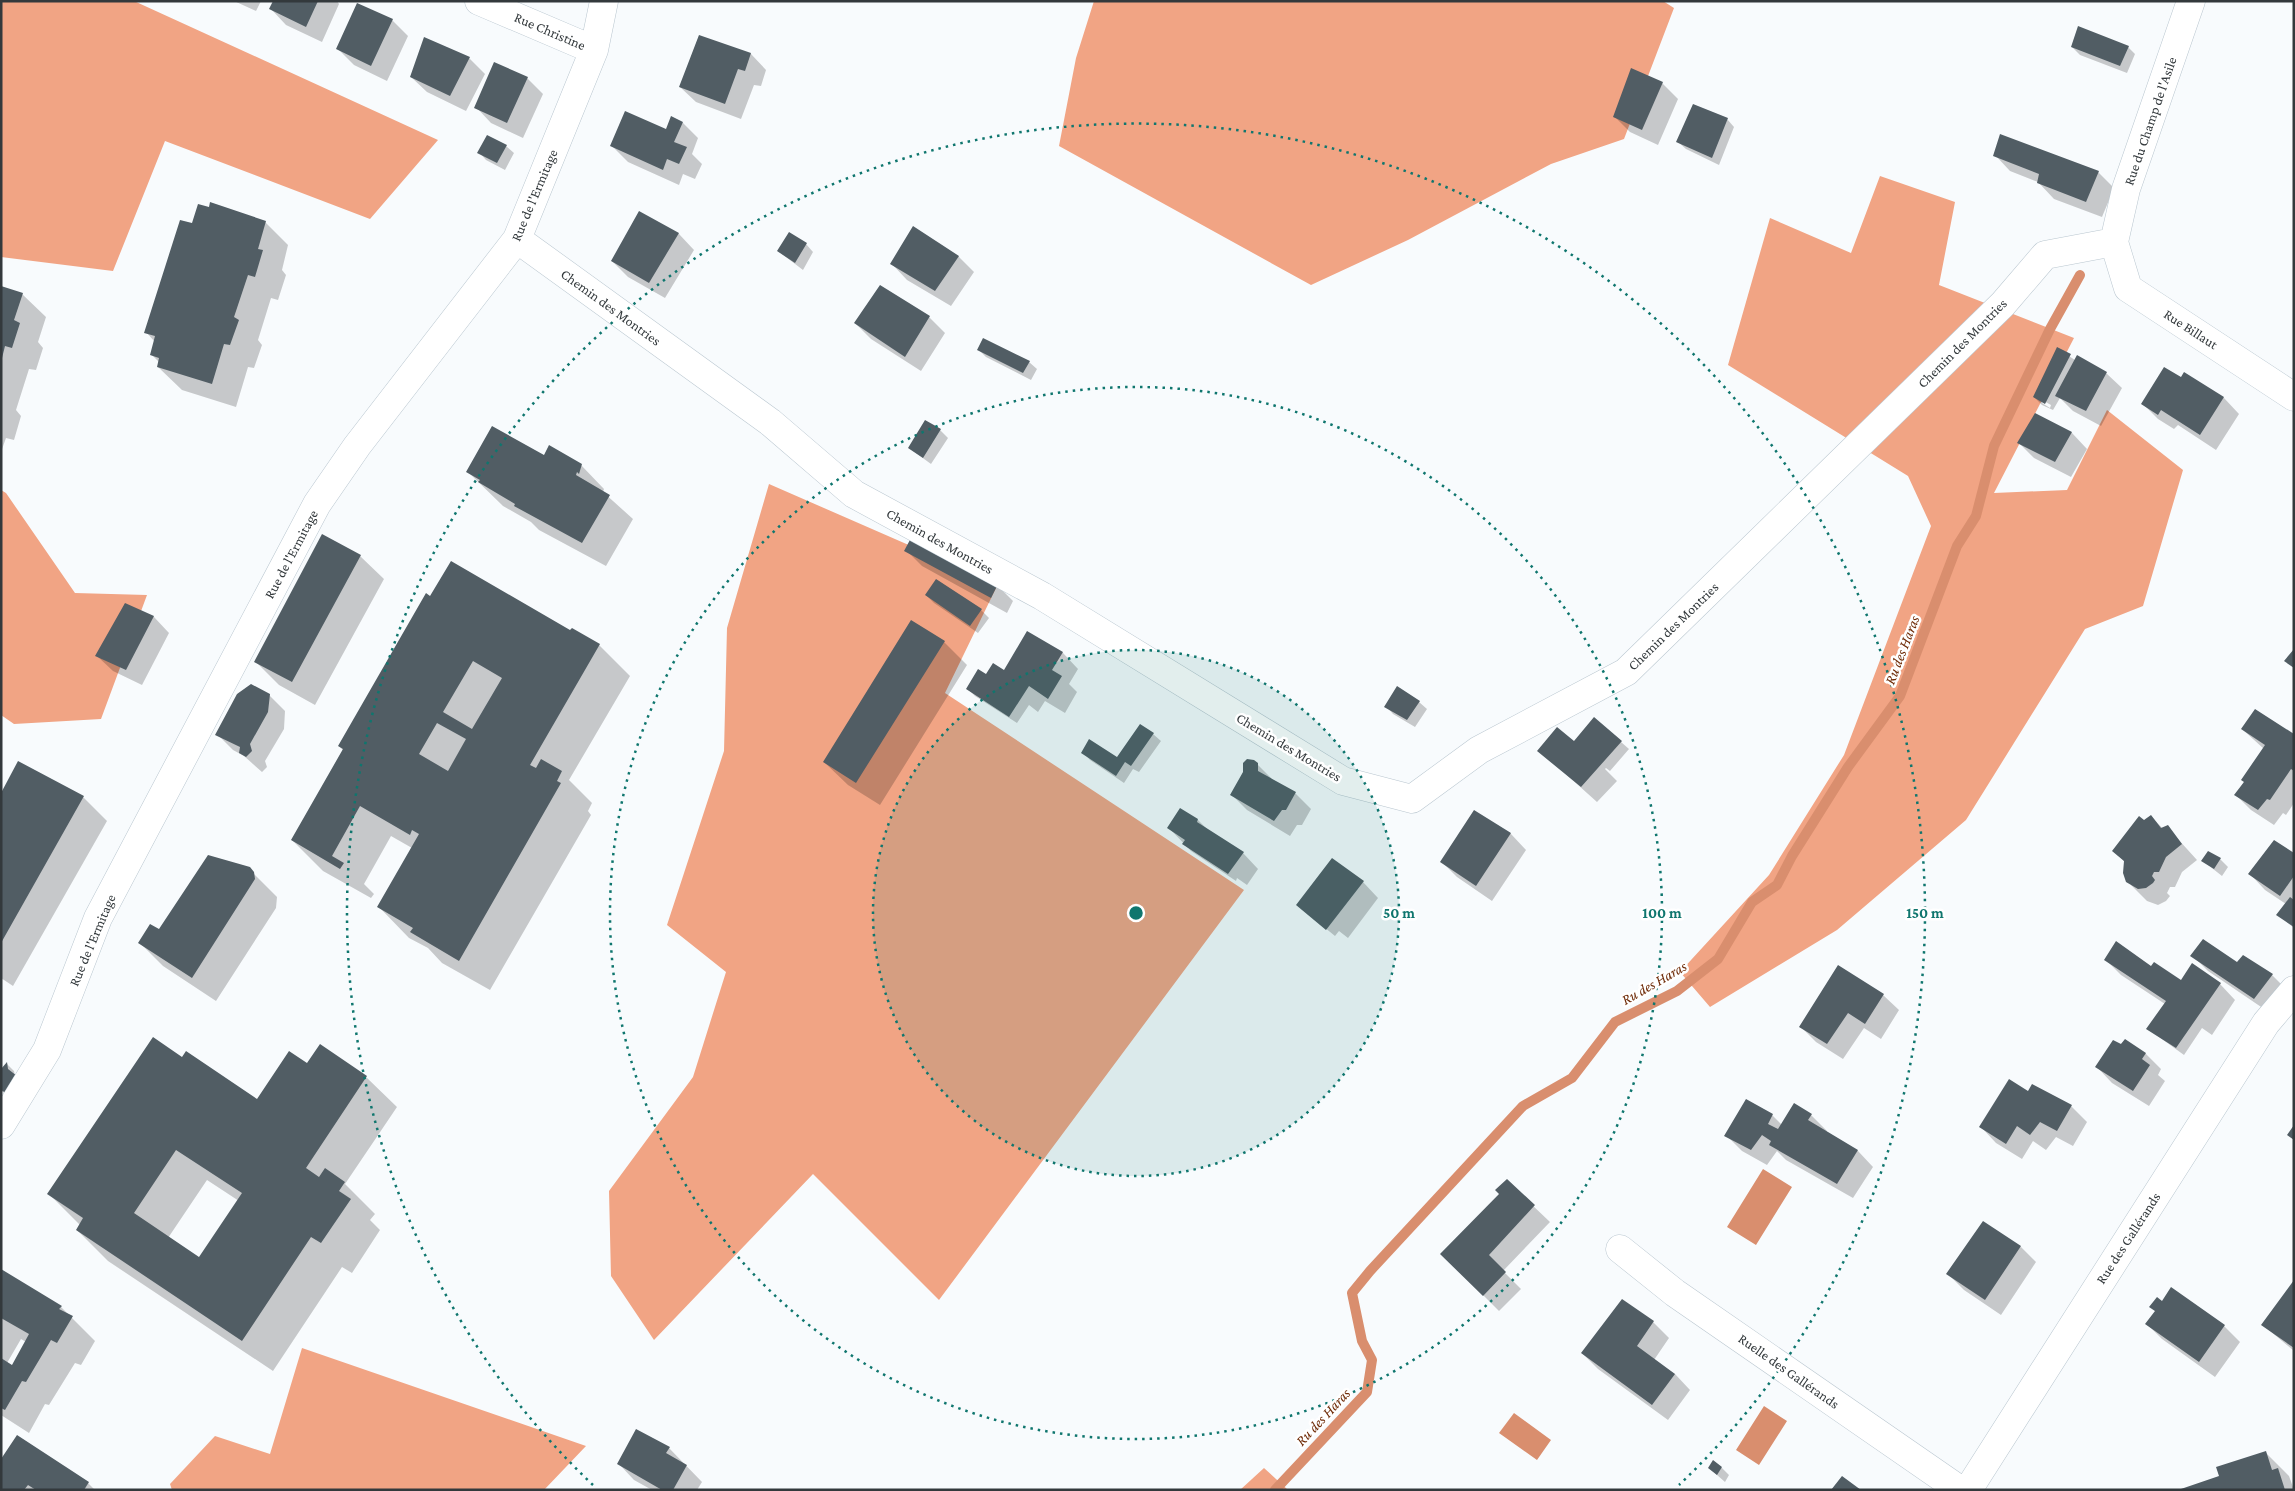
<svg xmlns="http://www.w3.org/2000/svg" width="2295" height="1491" font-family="'Crimson Pro',serif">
<rect width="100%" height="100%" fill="#f8fbfd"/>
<path fill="#f1a484" d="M1,1H134L438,140L370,219L165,141L113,271L1,257Z
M1094,1H1663L1674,8L1624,139L1551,164L1408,240L1311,285L1059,146L1076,58Z
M1880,176L1955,202L1939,285L2074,338L1994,493L2067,490L2107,410L2183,470L2143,606L2085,629L1966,820L1837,930L1710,1007L1680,972L1769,875L1844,755L1931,526L1908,476L1728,365L1770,218L1851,253Z
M769,484L998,584L945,693L1244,890L939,1300L813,1174L654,1340L611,1276L609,1191L693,1077L726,972L667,925L724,751L727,628Z
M1,490L6,493L75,593L147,595L101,719L14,724L1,715Z
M302,1348L586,1446L544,1490H172L170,1484L215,1436L270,1454Z
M1264,1468L1288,1490H1240Z"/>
<path fill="#d98e6e" d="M1763,1169L1792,1187L1756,1245L1727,1227Z
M1764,1406L1787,1421L1759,1465L1736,1450Z
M1514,1413L1551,1440L1537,1460L1499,1433Z"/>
<path fill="#0003" fill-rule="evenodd" d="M234,1H261L256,11Z
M274,1H337L339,4L322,42L286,25L271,9Z
M392,20L408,36L387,81L354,65L338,49Z
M699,36L751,54L766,70L761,86L754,85L741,119L696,102L680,87Z
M2072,47H2128L2135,54L2127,73L2080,55Z
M469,58L485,74L466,111L427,92L411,77Z
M1632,70L1662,83L1678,99L1658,145L1630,132L1615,117Z
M527,78L543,94L523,138L491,123L476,107Z
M1727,119L1734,127L1719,165L1686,149L1678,142Z
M683,123L698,138L692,154L702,164L695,179L683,174L679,185L628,162L612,146L666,130Z
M506,146L514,153L505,170L486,160L479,152Z
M1995,155L2098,172L2114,188L2102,217L2054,199L2038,182L2010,171Z
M639,212L679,234L694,250L665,298L628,277L612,261Z
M265,222L288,245L282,270L286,275L278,300L271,298L258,340L262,345L254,368L248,367L236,407L182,390L158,367L159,362L152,355L155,342L146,332Z
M806,244L813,252L803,270L778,251Z
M958,256L974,272L951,306L907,280L892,264Z
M880,286L929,317L945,333L921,371L871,339L855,323Z
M1,287L22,294L46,317L38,342L43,348L36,370L29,369L16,410L21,416L14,440L6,438L1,452Z
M2058,349L2075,360L2106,373L2122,388L2101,426L2073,411L2060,398L2053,410L2042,405L2034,397ZM2042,400L2051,405L2050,408L2042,403Z
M979,350L1029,362L1037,369L1031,380L986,357Z
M2184,374L2224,398L2239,414L2216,450L2178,425L2174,429L2158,419L2142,403L2181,379Z
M2035,414L2072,433L2087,449L2071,477L2034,458L2019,443Z
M940,430L948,438L931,464L909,448Z
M544,457L581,465L604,489L603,492L633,519L606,566L539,530L531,522L503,506L467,471Z
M323,536L360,556L384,579L315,705L279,685L255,661Z
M906,550L997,585L1013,601L1007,613L922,566Z
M937,580L981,610L989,618L978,633L934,603L926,595Z
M426,595L570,632L599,645L630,676L569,780L592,803L588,811L591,815L490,990L442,963L428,948L409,938L379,907L412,848L391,836L364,884L374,894L371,898L323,871L292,840L343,750L339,746Z
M125,604L154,617L169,633L142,685L113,671L97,656Z
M1028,633L1063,653L1078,669L1069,684L1077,692L1065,713L1045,701L1038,712L1029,705L1017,723L975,696L967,688L1004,671Z
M944,642L967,665L880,805L848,785L824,762Z
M269,695L285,711L284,729L265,761L267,767L262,772L244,756L233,750L217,734Z
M1419,702L1427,709L1415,727L1393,714L1386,706Z
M2242,729L2294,736V803L2286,815L2283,813L2274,825L2251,810L2236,795L2264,749Z
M1153,734L1161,741L1139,772L1133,769L1124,783L1090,760L1083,752L1117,758Z
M1621,742L1629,749L1610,771L1606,768L1605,769L1617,781L1597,802L1539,750H1582Z
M1254,761L1273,780L1295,793L1311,809L1302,825H1297L1290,836L1247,810L1231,794Z
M1,794L83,797L107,821L13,986L1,978Z
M1474,811L1511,834L1526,850L1492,901L1457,877L1442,862Z
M2151,816L2164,830L2167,827L2197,860L2182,872L2175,887H2170L2167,893L2170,896L2166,901L2158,905L2147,901L2131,885L2125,862L2114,851Z
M1198,820L1208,830L1243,853L1258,869L1247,885L1237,878L1236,881L1191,851L1169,828Z
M2209,853L2220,859L2228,867L2222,876L2203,861Z
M2294,855V928L2278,915L2286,904L2265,890L2250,874Z
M249,869L277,897L276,908L216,1001L163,966L140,943Z
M1363,882L1378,898L1348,938L1339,931L1335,936L1297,905Z
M2192,955L2238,964L2244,956L2272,975L2288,991L2270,1013L2208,971Z
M2105,959L2151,967L2181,982L2220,984L2235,1000L2212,1035L2202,1028L2184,1055L2148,1029L2165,1004L2121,975Z
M1883,995L1899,1010L1881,1039L1864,1028L1843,1059L1816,1042L1800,1026Z
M2125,1040L2146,1054L2161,1069L2158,1075L2165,1081L2149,1106L2112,1083L2097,1067Z
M183,1059L257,1101L307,1065L366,1077L397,1107L345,1184L375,1214L370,1220L380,1230L352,1273L342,1267L273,1371L108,1261L77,1230L80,1225L49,1194ZM207,1180L239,1201L199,1259L168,1238Z
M7,1064L14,1071L15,1076L14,1099L1,1091V1071Z
M2028,1093L2071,1106L2087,1122L2073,1146L2056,1137L2046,1150L2033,1141L2022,1159L1996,1143L1981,1127Z
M1794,1105L1811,1115L1827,1131L1826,1132L1858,1151L1873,1167L1853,1198L1786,1160L1777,1151L1767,1165L1742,1151L1726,1135L1772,1115L1782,1125Z
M1507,1181L1550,1222L1503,1271L1521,1289L1499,1311L1442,1254L1501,1194Z
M2021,1247L2036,1262L2001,1315L1964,1290L1948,1274Z
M1,1271L61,1307L95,1341L81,1365L75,1363L49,1405L45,1404L29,1433L1,1415ZM21,1339L26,1342L12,1366L7,1363Z
M2294,1282V1351L2263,1325Z
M2171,1289L2224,1326L2240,1342L2215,1377L2162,1339L2147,1324L2156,1312L2151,1307L2162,1302Z
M1653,1322L1669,1338L1654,1360L1675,1374L1690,1390L1668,1420L1598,1369L1582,1353Z
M669,1448L702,1482L697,1490H652L634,1480L619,1464Z
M2266,1453L2289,1476L2294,1490H2181L2221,1477Z
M1,1461L88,1483L95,1490H1Z
M1709,1468H1722L1729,1475L1725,1482Z"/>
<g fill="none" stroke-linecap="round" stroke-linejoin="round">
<path stroke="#d98e6e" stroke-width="10" d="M1275,1490L1367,1392L1372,1360L1362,1341L1352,1293L1370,1271L1523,1106L1572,1078L1615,1022L1677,991L1718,959L1752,902L1777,885L1792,856L1848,767L1900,696L1957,546L1976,516L1994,446L2050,329L2080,275"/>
</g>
<path fill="#515d64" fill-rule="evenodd" d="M273,1H318L306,27L269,9Z
M357,3L393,19L371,66L336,49Z
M2078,26L2129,46L2120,66L2071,47Z
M699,35L751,53L745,71L738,69L725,104L679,87Z
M424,37L470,57L450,96L410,77Z
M494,62L528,77L507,123L474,108Z
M1631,68L1663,82L1642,130L1613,117Z
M1693,104L1728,118L1712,158L1676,142Z
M625,111L666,129L671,116L683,122L674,142L687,147L679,164L667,159L663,170L610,146Z
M2000,134L2099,171L2086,202L2037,183L2039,174L1993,156Z
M487,135L507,145L497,163L477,153Z
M210,202L266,221L258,249L263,250L255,277L248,275L234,317L239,320L230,345L224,344L212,384L157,367L159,358L150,355L155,336L144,333L180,220L192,223L198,204L209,207Z
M639,211L679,233L649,283L611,261Z
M913,226L959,256L935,291L890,264Z
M789,232L807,243L795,263L777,251Z
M880,285L930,316L905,357L854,323Z
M1,286L23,293L14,320L20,323L12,348L5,346L2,358Z
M983,338L1030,361L1023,373L977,350Z
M2057,347L2071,354L2045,404L2033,397Z
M2077,355L2107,372L2086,411L2055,396Z
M2164,367L2181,377L2184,372L2224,397L2200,435L2161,410L2158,415L2141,404Z
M2035,413L2072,432L2055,462L2017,443Z
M925,420L941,429L923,458L908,448Z
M492,426L544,455L549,445L582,464L579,474L577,472L576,475L610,495L582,543L514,506L515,504L478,482L480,480L466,472Z
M322,534L361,555L292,682L254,662Z
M911,538L998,584L991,598L904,551Z
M451,561L570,630L572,628L600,644L530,765L536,768L541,759L562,771L557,781L561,783L459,961L410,932L413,928L377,907L419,834L412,830L410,835L360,806L332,856L344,863L340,869L291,840L343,749L338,746L426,593L430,596ZM473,661L502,678L472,729L443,712ZM437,723L466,739L448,771L419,754Z
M936,579L982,609L970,626L925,595Z
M125,603L154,616L126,670L95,656Z
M911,620L945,641L856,783L823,762Z
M1027,631L1063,652L1052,670L1062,676L1048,699L1029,686L1009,717L966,689L978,669L986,674L993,663L1004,670Z
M2294,649V668L2284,661Z
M251,684L270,694L268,712L250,744L252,751L246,757L239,753L240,747L215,735L237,694Z
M1397,686L1420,701L1407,720L1384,707Z
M2255,709L2294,734V771L2291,769L2270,800L2267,799L2258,810L2234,795L2244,782L2241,780L2265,745L2241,729Z
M1594,717L1622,741L1581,787L1537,751L1557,727L1574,741Z
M1140,724L1154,733L1131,766L1125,762L1116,776L1081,753L1089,739L1117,757Z
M1247,759L1254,760L1258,763V771L1296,792L1286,810H1282L1274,821L1230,795L1243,772V763Z
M18,761L84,796L1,943V793Z
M1180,808L1198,819L1197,822L1244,852L1228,874L1182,844L1185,840L1167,828Z
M1474,810L1511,833L1476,886L1440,862Z
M2151,815L2161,828L2168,825L2182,844L2166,857L2159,872H2154L2152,876L2155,880L2153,883L2146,888L2138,889L2126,882L2123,873L2124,861L2112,851L2139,816L2144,820Z
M2274,840L2294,853V876L2280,896L2248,874Z
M2208,851L2221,858L2214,869L2201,861Z
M208,855L250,867L254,872L255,879L192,978L138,943L150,924L159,929Z
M1332,858L1364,881L1326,930L1296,905Z
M2290,897L2294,900V927L2276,915Z
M2203,939L2237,962L2243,955L2273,974L2254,999L2190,956Z
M2116,941L2151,966L2154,962L2181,980L2192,963L2221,983L2176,1048L2146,1029L2166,1001L2104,960Z
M1838,965L1884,994L1865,1024L1848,1013L1827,1044L1799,1027Z
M153,1037L182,1057L186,1051L257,1099L289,1051L307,1063L320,1044L367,1076L306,1168L319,1177L325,1168L345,1182L339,1191L351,1199L321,1243L311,1237L242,1341L76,1230L83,1218L47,1194ZM176,1150L242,1193L199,1257L134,1213Z
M2125,1039L2146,1053L2142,1059L2150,1065L2133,1091L2095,1067L2113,1040L2121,1044Z
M7,1062L8,1069L17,1076L6,1093L1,1090V1069Z
M2009,1079L2028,1091L2032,1084L2072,1105L2057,1131L2040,1122L2030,1135L2017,1126L2006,1144L1979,1127Z
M1746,1099L1773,1114L1768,1124L1778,1129L1794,1103L1812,1114L1808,1120L1858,1150L1837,1184L1769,1145L1771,1141L1762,1135L1751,1150L1724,1136Z
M2294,1125V1140L2287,1135Z
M1507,1179L1535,1205L1489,1255L1506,1272L1483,1296L1440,1254L1499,1194L1495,1190Z
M1983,1221L2021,1246L1985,1300L1946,1274Z
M1,1269L62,1306L59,1309L73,1316L57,1343L51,1340L26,1382L22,1381L5,1410L1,1408V1358L12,1365L29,1334L1,1318Z
M2294,1280V1348L2261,1325Z
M2171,1287L2225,1325L2199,1362L2145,1324L2155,1311L2149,1307L2157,1297L2162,1301Z
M1622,1299L1654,1321L1637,1346L1675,1374L1652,1405L1581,1353Z
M636,1429L670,1447L666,1453L687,1465L673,1490H662L617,1464Z
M17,1435L89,1482L84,1490H36L28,1485L24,1490H1V1459Z
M2266,1451L2272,1470L2278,1468L2285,1490H2178L2219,1476L2216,1467Z
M1713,1460L1722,1467L1717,1475L1708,1468Z
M1842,1476L1861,1490H1831Z"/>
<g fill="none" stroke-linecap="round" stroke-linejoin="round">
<g stroke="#bac7d0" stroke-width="29">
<path id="minor" d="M479,1L594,50
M2191,1L2126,189L2114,242L2128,288L2294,397
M517,239L770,422L854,494L1042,596L1343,781L1412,799L1479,750L1626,672L2003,304L2045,255L2114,242
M1,1125L47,1050L98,918L317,504L357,446L517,239L594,50L604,1
M1620,1249L1675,1293L1960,1490
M1968,1490L2266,1023L2294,990"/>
</g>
<use href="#minor" stroke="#fff" stroke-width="28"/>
</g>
<circle cx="1136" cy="913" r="263" fill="#0f766e" fill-opacity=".12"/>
<g fill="none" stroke="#0f766e" stroke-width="2.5" stroke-dasharray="2.5 5">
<circle cx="1136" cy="913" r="263"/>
<circle cx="1136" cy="913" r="526"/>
<path d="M593 1485A789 789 0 1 1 1679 1485"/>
</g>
<g text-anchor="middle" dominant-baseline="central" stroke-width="5" stroke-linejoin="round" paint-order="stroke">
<g font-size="14" fill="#33393c" stroke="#fff">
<text transform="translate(550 31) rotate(23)">Rue Christine</text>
<text transform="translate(2150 121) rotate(-71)">Rue du Champ de l'Asile</text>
<text transform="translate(534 195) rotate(-67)">Rue de l'Ermitage</text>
<text transform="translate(611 307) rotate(36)">Chemin des Montries</text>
<text transform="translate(2191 329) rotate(33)">Rue Billaut</text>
<text transform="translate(1962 343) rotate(-45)">Chemin des Montries</text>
<text transform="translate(940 541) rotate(29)">Chemin des Montries</text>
<text transform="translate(291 554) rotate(-62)">Rue de l'Ermitage</text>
<text transform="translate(1673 626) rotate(-44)">Chemin des Montries</text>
<text transform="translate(1289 747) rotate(31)">Chemin des Montries</text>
<text transform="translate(92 940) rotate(-67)">Rue de l'Ermitage</text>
<text transform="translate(2128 1238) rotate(-57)">Rue des Gallérands</text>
<text transform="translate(1789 1371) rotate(35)">Ruelle des Gallérands</text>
</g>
<g font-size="15" font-style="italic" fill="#6e2a06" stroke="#fff">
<text transform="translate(1902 650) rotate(-69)">Ru des Haras</text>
<text transform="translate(1654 983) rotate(-30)">Ru des Haras</text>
<text transform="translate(1323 1417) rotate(-47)">Ru des Haras</text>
</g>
</g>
<circle cx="1136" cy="913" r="8" fill="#0f766e" stroke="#fff" stroke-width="2.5"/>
<g font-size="15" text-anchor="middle" font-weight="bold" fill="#0f766e" stroke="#fff" stroke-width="5" stroke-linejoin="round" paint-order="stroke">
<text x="1399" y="918">50 m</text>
<text x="1662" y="918">100 m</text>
<text x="1925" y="918">150 m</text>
</g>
<rect width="2295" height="1491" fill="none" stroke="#33393c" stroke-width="5"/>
</svg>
